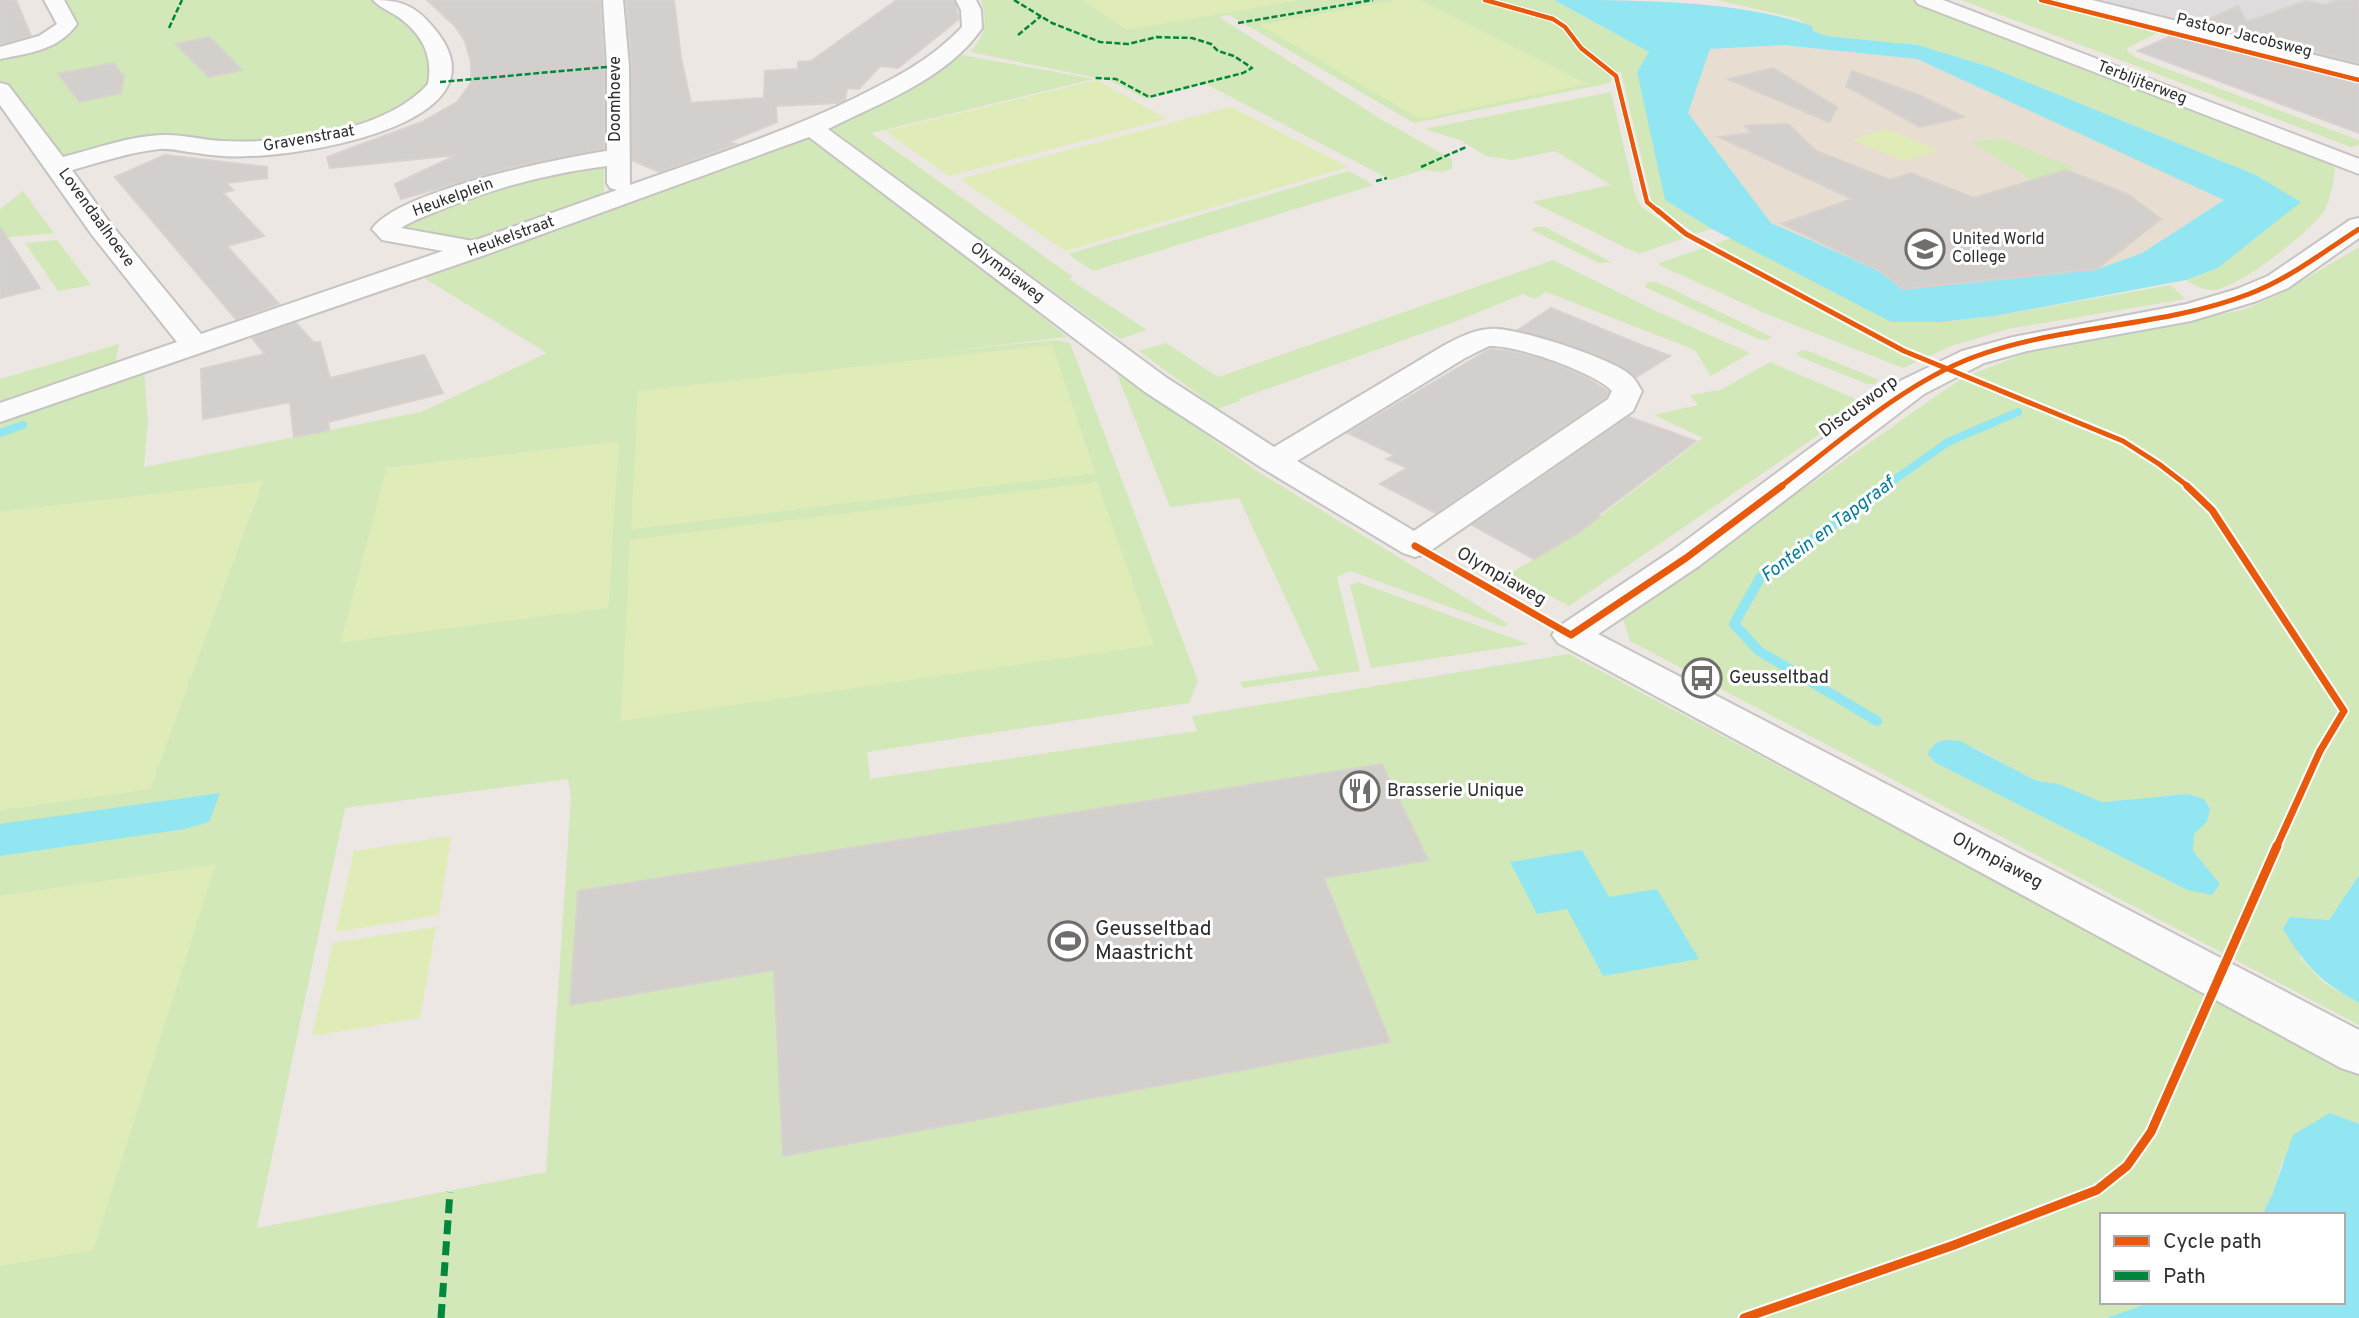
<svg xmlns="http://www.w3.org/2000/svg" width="2359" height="1318" font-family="Overpass,sans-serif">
<rect width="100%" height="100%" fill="#ece7e2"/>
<path fill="#dfdcde" d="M2076,0H2359V70Z"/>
<path fill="#e7ddd0" d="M1783,45L1917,59L2225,199L2142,253L2098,269L2015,215L1919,220L1835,251L1771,223L1731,238L1712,229L1761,212L1688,113L1710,49Z"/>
<path fill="#d3e8b9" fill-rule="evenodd" d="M58,0H370C406,14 414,28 433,60L427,92L372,124L280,144L190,143L58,158L0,82V56L73,34Z
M981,0H1554L1649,52L1665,200L1712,229L1695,234L1652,202L1621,72H1614L1610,83L1414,123L1229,15L1219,17L1384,121L1452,159V169L1440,172L1423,170L1391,180L1206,84L1146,99L1111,81L970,52C985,37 988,20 981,0Z
M1717,0H1918L2328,159L2335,169C2333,182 2331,199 2324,211C2311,231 2235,292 2211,290C2202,290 2193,284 2186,280L2218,268L2300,202L2256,175L1990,67L1918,45L1827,36L1813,31L1799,19Z
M1961,0H2055L2158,25L2166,29L2127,48L2128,52L2135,57L2359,140V145L2351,147Z
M962,55L1094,79L871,133L1073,277L1069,279L1147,330L1120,339L921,197L828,126L951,63Z
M1611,92L1635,195L1641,206L1684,238L1639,254L1532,202L1611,185L1555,151L1512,160L1486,156L1460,140L1424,129Z
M808,136L909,208L1067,337L938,352L1056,340L1070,343L1198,681L1189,703L867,752L870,779L1197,731L1192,716L1569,654L2359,1075V1124L2330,1113L2282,1162L2272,1195L2262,1215H2102V1302H2152L2106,1318H0V1266L93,1249L215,865L0,896V810L150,789L262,482L0,512V423L144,370L148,421L144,467L421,412L547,353L419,275ZM1052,346L1095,473L631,529ZM618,442L608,607L341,642L387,468ZM568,779L571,797L546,1172L257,1228L345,808Z
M2002,139L2076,168L2032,180L1971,142Z
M596,165L604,167V197L472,243L403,227V225C464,194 530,179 596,165Z
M1349,171L1374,185L1093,271L1068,254Z
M23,191L54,233L0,238V209Z
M1536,227H1545L1611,262L1599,263L1532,230Z
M1731,238L1891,322H1941L1994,316L2171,285L2185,299L2008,329L1951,346L1903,368L1769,315L1657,264Z
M57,240L91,285L58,291L25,243Z
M2359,247V875L2329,920L2290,917L2301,959L2324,983L2359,1003V1025L1630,641L1622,616L1962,378L2042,347L2243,310L2282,293ZM1975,748L2037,781L2059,784L2102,802L2188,794L2204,799L2210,809L2207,822L2194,834L2192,851L2210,872L2187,890L1936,763L1929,755Z
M1553,260L1656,311L1750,353L1711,376L1695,350L1546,292L1535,299L1523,294L1457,321L1239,399L1240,401L1218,409L1139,351L1166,343L1218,377Z
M1649,282H1657L1772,337L1767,340L1758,339L1647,288L1645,285Z
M119,344L116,361L121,365L0,407V379Z
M1802,350L1809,351L1879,380L1874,384H1867L1800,357L1797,353Z
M1770,362L1865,403L1569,606L1509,574L1582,530L1703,438L1654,415L1698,405L1690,395L1721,390Z
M1115,369L1257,471L1508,624L1504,627L1350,571L1337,577L1360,671L1243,688L1240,682L1319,670L1239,498L1170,507Z
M1358,582L1529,644L1371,668L1350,585Z"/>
<path fill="#e0ecb7" d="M1082,0H1299L1127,30Z
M1397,0H1420L1587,84L1420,119L1260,25Z
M1097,80L1167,119L949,176L885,131Z
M1231,107L1348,167L1065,251L960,179Z
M1885,129L1939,150L1905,161L1852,140Z
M1052,345L1095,473L631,529L638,391Z
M619,442L608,608L341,642L387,468Z
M262,481L150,789L0,810V512Z
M1097,482L1154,645L621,721L630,540Z
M451,836L439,915L336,932L354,851Z
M215,865L93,1250L0,1266V896Z
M436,927L420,1018L312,1036L333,943Z"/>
<path fill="#92e6f1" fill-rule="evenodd" d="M1554,0C1636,0 1737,0 1812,26L1813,31L1827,36L1918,45L1990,67L2256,175L2301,202L2218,268L2186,280L1994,316L1941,322H1891L1712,229L1665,200L1637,72L1649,52ZM1783,45L1917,59L2224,200L2142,253L2098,269L1903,289L1880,271L1771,223L1688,113L1710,49Z
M1945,740L1960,741L2037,781L2059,784L2102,802L2188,794L2204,799L2210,809L2207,822L2194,834L2193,851L2220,884L2212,895L2187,890L1936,763L1928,755L1929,751L1936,743Z
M220,793L209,822L185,829L0,856V824Z
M1582,850L1609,897L1657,889L1699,959L1603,976L1567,909L1537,914L1510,862Z
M2359,875V1003C2319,980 2308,969 2283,929L2290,917L2329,920Z
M2330,1113L2359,1124V1318H2106L2152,1302H2343V1215H2262L2272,1195L2293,1135Z"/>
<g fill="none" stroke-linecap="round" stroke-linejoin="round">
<path stroke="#92e6f1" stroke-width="8" d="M0,433L23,425
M1884,487L1948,442L2018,412"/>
<path stroke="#92e6f1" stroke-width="10" d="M1877,721L1759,651L1734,624L1760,578L1886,486"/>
</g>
<path fill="#d2cfcc" stroke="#d7d2ce" stroke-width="2" d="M0,0H16L31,36L0,44Z
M427,0H600L604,66V149L520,165L401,199L395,184L457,155L330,168L327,157L422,122L457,102L471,83V62L465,41L455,26Z
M626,0H674L681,58L691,103L764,98L765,71L798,69V62L811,61L897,0H954L959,19L898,68L880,66L859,89L847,88L845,100L838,103L776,106L777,122L728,142L736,144L659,172L632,160V66Z
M2338,0H2359V63L2199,24L2238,6L2247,22L2306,1L2324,5Z
M2173,35L2359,82V133L2138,51Z
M209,37L242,70L209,77L176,44Z
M113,63L124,76L121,93L80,102L58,74Z
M1773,68L1837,107L1829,122L1728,79Z
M1852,71L1921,96L1964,117L1920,127L1846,86Z
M1788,124L1816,151L1890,180L1911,173L1974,198L2066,170L2127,194L2161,219L2097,269L1903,289L1880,271L1782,224L1852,199L1719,137L1752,133L1745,126Z
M165,155L267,167V178L226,183L233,190L223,193L264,236L227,246L279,304L236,319L115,177Z
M0,227L40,288L0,298Z
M1551,308L1631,341L1670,356L1636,377L1604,357L1518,330Z
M296,323L314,343L320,342L330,378L424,355L443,393L328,422L329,430L294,437L290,402L203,419L201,369L265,354L252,338Z
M1490,349L1516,352L1550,362L1584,376L1609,392L1606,397L1436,513L1380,484L1407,468L1387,459L1394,455L1348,433Z
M1629,417L1696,441L1598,515L1600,516L1581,531L1534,559L1472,525Z
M1382,764L1428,860L1324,878L1390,1042L783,1156L774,970L570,1005L578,891Z"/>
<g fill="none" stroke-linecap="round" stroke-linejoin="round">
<g stroke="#c5c4c3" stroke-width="4">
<path id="street" d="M44,0H64L77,24C59,50 29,53 0,59V47L39,36L57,24Z
M373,0C400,0 415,5 433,27C515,122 307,155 250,156C232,157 214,156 197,153C184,152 172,148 160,149C130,152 101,162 72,170L110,223L201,334L443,251L382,240L372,229C398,191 559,158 607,151V66L603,0H623L629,66L630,185C706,158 783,133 855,98C895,78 931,60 962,27L961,10L956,0H976L981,10L982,28C947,79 882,102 828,129L1167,378L1274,447L1443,346C1458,338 1473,330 1489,329C1513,326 1611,358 1629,374C1635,378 1638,385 1642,391L1633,411L1427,553L1415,557L1403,553L1262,468L1145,392L809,137L485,255L0,422V403L177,342L92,235L0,105V83L8,85L63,157C95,149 129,136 162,135C182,134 202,140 221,141C284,144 384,133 428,84C434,54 420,32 397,16C389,11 379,7 373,0ZM607,166V183L610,188L617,190L473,241L401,228C415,219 431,214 445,208C497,187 551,173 607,166ZM1489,346C1517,345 1587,370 1609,388L1612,391L1608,399L1414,531L1297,461L1465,358Z
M2058,0H2092L2359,66V80L2061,4Z
M2359,218V238L2288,288L2257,301L2191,321L2027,351L1984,363L1924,394L1699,566L1598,634L2359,1030V1074L2341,1068L1558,643L1552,635L1558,627L1673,550L1902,380L1962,351L2013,337L2187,304L2237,289L2268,276L2350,220Z"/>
</g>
<g stroke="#c5c4c3" stroke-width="4">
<path id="secondary" d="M1915,0H1943L2359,159V174L1918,4Z"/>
</g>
<use href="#street" fill="#fcfbfb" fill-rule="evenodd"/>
<use href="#secondary" fill="#fcfbfb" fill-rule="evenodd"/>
<path stroke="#00873e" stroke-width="2.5" stroke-dasharray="6 2.5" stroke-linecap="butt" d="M1014,0L1052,23L1100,42L1128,44L1157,37L1192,38L1211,44L1218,51L1234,56L1252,68L1243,73L1149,97L1116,79L1094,78
M1238,23L1373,0
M169,28L182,0
M1018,35L1041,16
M440,82L618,66
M1421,167L1466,147
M1376,181L1387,178"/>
<path stroke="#00873e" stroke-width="7" stroke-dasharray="14 7" stroke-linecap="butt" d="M441,1318L450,1192"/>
<g stroke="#fff" stroke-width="7">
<path id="cycleway-far3" d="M1485,0L1553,19L1565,27L1581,48L1616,76L1647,202L1659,212
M2041,0L2359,80"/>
</g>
<g stroke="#fff" stroke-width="9">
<path id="cycleway-far2" d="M1657,210L1686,234L1904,351L2123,441L2159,464L2189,487
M1780,487C1839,442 1904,383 1974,357C2063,324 2161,328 2249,294C2289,279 2323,252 2359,229"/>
</g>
<g stroke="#fff" stroke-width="11">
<path id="cycleway-far1" d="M2187,486L2212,510L2344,711
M1415,546L1571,635L1686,558L1782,486
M2276,848L2320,751L2344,711"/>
</g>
<g stroke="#fff" stroke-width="13">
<path id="cycleway" d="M1744,1318L1954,1245L2097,1190L2127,1166L2151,1132L2277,846"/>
</g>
<use href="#cycleway-far3" stroke="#e8590c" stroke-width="4.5"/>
<use href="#cycleway-far2" stroke="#e8590c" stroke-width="5"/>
<use href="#cycleway-far1" stroke="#e8590c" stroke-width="7"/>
<use href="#cycleway" stroke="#e8590c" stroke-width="9"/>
</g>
<defs>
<g id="school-ring" transform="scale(2.0125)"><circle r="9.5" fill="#fff" stroke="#706e6c" stroke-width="1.5"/><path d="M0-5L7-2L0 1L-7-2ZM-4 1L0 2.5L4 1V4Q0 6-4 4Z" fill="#706e6c"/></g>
<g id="bus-ring" transform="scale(2.0125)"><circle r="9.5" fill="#fff" stroke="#706e6c" stroke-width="1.5"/><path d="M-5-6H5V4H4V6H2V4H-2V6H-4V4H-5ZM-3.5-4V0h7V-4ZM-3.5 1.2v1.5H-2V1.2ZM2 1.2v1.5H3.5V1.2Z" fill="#706e6c"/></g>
<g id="restaurant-ring" transform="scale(2.0125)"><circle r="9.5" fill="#fff" stroke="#706e6c" stroke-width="1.5"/><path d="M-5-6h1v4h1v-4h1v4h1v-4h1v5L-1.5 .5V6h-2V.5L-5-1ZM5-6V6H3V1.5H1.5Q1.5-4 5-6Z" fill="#706e6c"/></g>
<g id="stadium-ring" transform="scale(2.0125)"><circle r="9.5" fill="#fff" stroke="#706e6c" stroke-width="1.5"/><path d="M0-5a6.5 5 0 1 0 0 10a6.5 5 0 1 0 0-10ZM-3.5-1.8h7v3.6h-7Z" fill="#706e6c"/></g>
</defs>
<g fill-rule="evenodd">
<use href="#school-ring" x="1925" y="249"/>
<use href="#bus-ring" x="1702" y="678"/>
<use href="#restaurant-ring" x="1360" y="791"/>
<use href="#stadium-ring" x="1068" y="941"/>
</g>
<g text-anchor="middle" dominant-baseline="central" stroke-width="6" stroke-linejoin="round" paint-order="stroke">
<g font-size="16" fill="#2d2d2d" stroke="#fff">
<text transform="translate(2244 36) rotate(14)">Pastoor Jacobsweg</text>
<text transform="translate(2142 83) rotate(21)">Terblijterweg</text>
<text transform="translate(616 99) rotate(-90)">Doomhoeve</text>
<text transform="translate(309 139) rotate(-10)">Gravenstraat</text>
<text transform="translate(453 198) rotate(-20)">Heukelplein</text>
<text transform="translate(96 218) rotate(54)">Lovendaalhoeve</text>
<text transform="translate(511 237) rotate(-20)">Heukelstraat</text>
<text transform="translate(1007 273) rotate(37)">Olympiaweg</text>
</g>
<g font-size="16" fill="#2d2d2d" stroke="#fff" text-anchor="start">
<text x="1952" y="240">United World<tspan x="1952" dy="18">College</tspan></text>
</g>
<g font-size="18" fill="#2d2d2d" stroke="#fff">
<text transform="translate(1859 407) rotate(-36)">Discusworp</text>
<text transform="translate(1501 577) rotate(30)">Olympiaweg</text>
<text transform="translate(1997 861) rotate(28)">Olympiaweg</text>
</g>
<g font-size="18" fill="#2d2d2d" stroke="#fff" text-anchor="start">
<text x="1729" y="678">Geusseltbad</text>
<text x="1387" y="791">Brasserie Unique</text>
</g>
<g font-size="19" font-style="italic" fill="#057c9a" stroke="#fff">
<text transform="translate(1828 530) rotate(-37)">Fontein en Tapgraaf</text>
</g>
<g font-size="21" fill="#2d2d2d" stroke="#fff" text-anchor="start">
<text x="1095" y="929">Geusseltbad<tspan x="1095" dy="24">Maastricht</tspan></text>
</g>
</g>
<rect x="2100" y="1213" width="245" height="91" fill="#ffffff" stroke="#ababab" stroke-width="2"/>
<rect x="2114" y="1236" width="35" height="10" fill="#e8590c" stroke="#ababab" stroke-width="2"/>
<text x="2163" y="1248" font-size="21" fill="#2d2d2d">Cycle path</text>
<rect x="2114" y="1271" width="35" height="10" fill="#00873e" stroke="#ababab" stroke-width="2"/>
<text x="2163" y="1283" font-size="21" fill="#2d2d2d">Path</text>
</svg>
